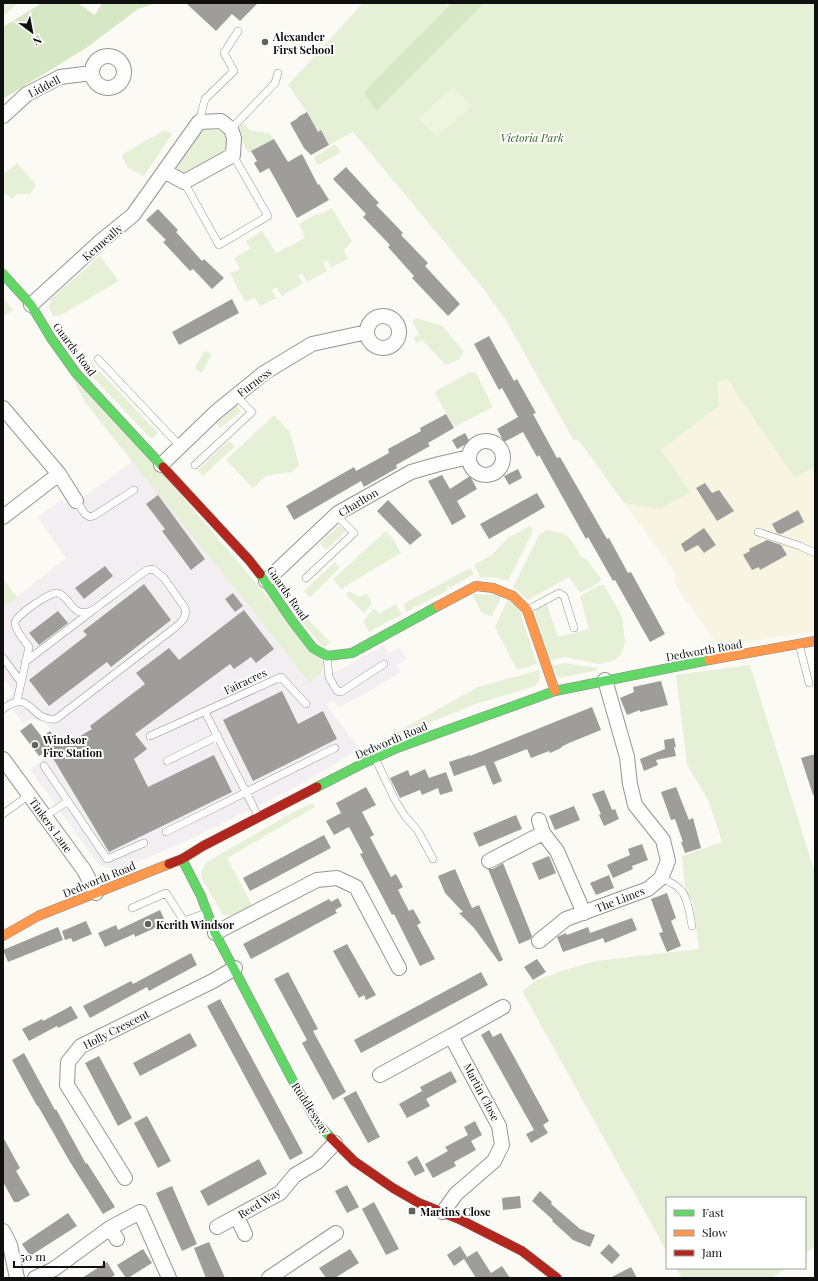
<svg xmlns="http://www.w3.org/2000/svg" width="818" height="1281" font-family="'Playfair Display',serif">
<rect width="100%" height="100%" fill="#fbfaf5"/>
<path fill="#f3eef1" d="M133,461L247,603L309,683L330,669L336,672L384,645L388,653L400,647L406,659L397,665L401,672L357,698L339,707L333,700L326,705L360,749L296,787L191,839L115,871L98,864L30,769L63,744L44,722L31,719L23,723L5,700L13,694L11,689L3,678V608L66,558L38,517L62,500L65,504L78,493L82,498Z"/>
<path fill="#f7f4e2" d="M726,378L795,478L815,467V631L719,647L676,586L674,571L624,503L661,509L690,492L661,450L719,406L717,383Z"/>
<path fill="#e6f0d6" d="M3,3H18L4,16L3,15Z
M363,3H444L447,6L450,3H815V467L795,478L726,378L717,383L719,406L661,450L690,492L661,509L624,503L580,442L573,439L505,319L482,287L353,132L329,145L321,131L318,132L307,112L288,85Z
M243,123L250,130L269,133L274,139L248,153L238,134L237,129Z
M205,129L216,130L224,133C227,141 229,147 223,154L187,173L182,174L175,167L200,131Z
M165,130L172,134L144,176L128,168L121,155Z
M335,144L341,152L319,165H317L314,157Z
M17,163L36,185L30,194H17L12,199L3,191V175Z
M332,208L352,242L347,246L344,251L348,259L331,267L327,260L323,262L327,271L307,282L302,273L298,275L303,283L282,296L276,287L272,290L276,298L260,306L255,298L245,302L230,273L240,269L234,258L250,249L246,241L262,231L276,253L305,238L299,224L314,215L323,213Z
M100,256L119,281L61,315L54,316C48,310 49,307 51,299Z
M3,297L13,310L3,317Z
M417,318L442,326L463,350V353L459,359L446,365L422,340L416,343L414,338L419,334L412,321Z
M205,351L212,354L202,373L194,368Z
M91,362L158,433L151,439L85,369Z
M470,372L476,373L493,407L454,427L434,392Z
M72,377L147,455L323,662C325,673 317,677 309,683L247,603L157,493L85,402Z
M235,404L241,411L220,428L215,422Z
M274,415L290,432L299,465L292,472L266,476L253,488L226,460Z
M229,441L235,446L203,476L198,470Z
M339,525L346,531L326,550L320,543Z
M530,526L533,531L508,581L493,577H480L474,565L492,555L508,538Z
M547,530C571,534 570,538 582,558L586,559L601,579L598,583L580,593L569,577L528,600L513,587L539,535Z
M386,531L393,539L401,553L341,589L333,579Z
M335,562L340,568L310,597L304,591Z
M470,568L474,574L450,588L448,586L446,587L448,590L416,607L415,605L413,606L414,608L407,612L403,604Z
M3,579L17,597L3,608Z
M604,585L622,616L625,642L622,653L615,660L599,664L564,657L549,661L535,613L538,607L546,601L558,637L589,629L580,596L598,586Z
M349,591L360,597L367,594L372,603L364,613L346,595Z
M472,594L502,595L492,616L482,613Z
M508,599L518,606L537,664L517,670L495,627Z
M396,604L402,614L369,632L363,621L374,608L379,614Z
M297,608L330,642L324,648L293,611Z
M564,663L599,668L595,671L559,678L551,666Z
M750,665L815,873V1246L805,1254V1198H667V1252L522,991L537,980L565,970L596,961L699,949L693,902L685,890L682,856L722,842L709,802L687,764L676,675Z
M539,670L540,679L535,686L476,704L418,727L383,744V740L478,687Z
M313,803L315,807L227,858L252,905L234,915H223L202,879L201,872L207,862L293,812Z
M676,1268H786L773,1278H682Z"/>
<path fill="#d6e7c5" d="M42,3H78L95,15L102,3H157L138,9L86,48L3,99V27Z
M452,3H484L376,111L364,92Z"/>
<path fill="#eef4e0" d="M453,87L472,106L437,137L418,118Z"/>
<path fill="#9f9d9a" d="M186,3H258L240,21L232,14L216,31Z
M307,112L318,132L321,130L329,145L311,155L304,148L290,123L298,118V117Z
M274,139L288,162L302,154L318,185L319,184L329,200L297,218L269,168L260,173L254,163L257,161L251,151Z
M346,167L379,203L376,205L403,233L401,235L428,263L425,266L460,304L448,316L412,278L414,276L388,247L390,245L363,217L366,214L333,179Z
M158,209L178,230L176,232L202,261L204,259L224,278L212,289L193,269L190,271L163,242L166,240L146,220Z
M232,299L239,313L179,345L172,332Z
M489,336L514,381L517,379L536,413L533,414L557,458L560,457L607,539L609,538L628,573L631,572L665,634L650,642L615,580L613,581L588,537L586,539L539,455L537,457L523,432L504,442L497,429L518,417L502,388L499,390L474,344Z
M446,414L454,428L428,443L430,446L396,465L397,468L364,487L361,481L294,520L286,506L354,467L356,471L389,453L388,449L421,431L420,428Z
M465,433L470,442L457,449L452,440Z
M518,469L522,478L509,485L504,476Z
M442,475L450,489L470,476L477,489L457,501L466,517L452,525L428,481Z
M705,483L712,493L719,490L734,511L717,521L696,488Z
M537,493L545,507L489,539L480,524Z
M158,495L205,559L191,570L162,531L165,529L146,504Z
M388,500L422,535L410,545L377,511Z
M798,510L804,522L781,534L777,533L772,524Z
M704,528L716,545L704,553L698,545L685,552L681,544Z
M767,540L781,545L787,555L760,570L759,567L752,570L743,555L750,551L749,549Z
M105,566L113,576L84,599L75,588Z
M144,584L171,620L111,667L107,662L49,706L29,680L87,635L83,631Z
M233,593L243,606L235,612L225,599Z
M244,610L274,649L256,663L251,657L234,669L230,664L135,734L147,749L134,759L148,787L214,755L232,792L109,852L48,750L39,756L20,731L31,723L42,737L50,731L62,747L92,729L90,726L145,684L136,673L169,648L179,660Z
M58,611L68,623L39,645L29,633Z
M661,681L668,705L640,712V710L627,715L620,698L634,692L633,687Z
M282,691L298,724L323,711L337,739L253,781L223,720Z
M592,707L601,730L569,743L561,747V748L550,753L549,751L531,758L527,749L494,762L502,781L493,785L485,765L454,776L449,762L470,755V756Z
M674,738L676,747H674L676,756L656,760L658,765L644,771L640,759L665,749L664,740Z
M815,754V794L813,795L801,758Z
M425,769L429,778L446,772L453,791L440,795L438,788L422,795L420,790L400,798L390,778L408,770L410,776Z
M366,787L376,805L362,812L374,835L370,837L391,877L396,874L403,887L398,890L409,911L413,909L421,923L417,925L435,959L420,966L394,914L392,915L360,854L363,853L349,827L334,835L326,821L341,813L336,803Z
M676,787L689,820L693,818L701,848L685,853L681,842H683L675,819L671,820L661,792Z
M604,790L612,810L615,809L619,819L604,826L599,815L601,814L592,794Z
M574,806L580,820L555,830L549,816Z
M516,815L522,829L479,847L473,833Z
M324,835L331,848L250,891L243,878Z
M642,844L648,860L632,866L633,869L613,878L607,865L630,855L628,849Z
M549,856L556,873L539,880L532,863Z
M503,863L532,936L531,939L519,944L488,869H493Z
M455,869L472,908L479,905L503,960L499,962L474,928L459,913L463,912L445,893L438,876Z
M609,875L614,888L596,895L590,883Z
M667,893L676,918L671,921L681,946L667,952L659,933L663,932L651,899Z
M338,898L342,906L335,910L337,913L251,959L243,944L329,899L331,902Z
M160,910L166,923L135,937L134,934L105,947L98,933L116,925L118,930Z
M632,918L637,930L605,943L603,938L563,952L557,937L566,933L567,935L588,927L590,933Z
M86,921L92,934L73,942L71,938L65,940L62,931Z
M58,927L63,940L8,962L3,950Z
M347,944L376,995L366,1000L364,995L359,998L333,951Z
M191,953L197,965L149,991L147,987L90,1018L83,1006L131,981L133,984Z
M537,959L546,972L533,980L524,967Z
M288,972L318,1029L313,1031L346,1092L333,1100L302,1043L307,1040L274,979Z
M481,972L488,985L361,1053L354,1040Z
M220,999L303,1153L290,1160L207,1006Z
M71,1006L78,1018L58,1028L57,1026L29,1041L22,1029L42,1019L43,1021Z
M489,1030L493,1037L501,1033L549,1121L543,1125L548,1133L531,1143L526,1134L534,1130L481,1035Z
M190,1033L197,1046L140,1076L133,1063Z
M24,1053L55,1110L56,1109L86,1164L87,1163L115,1207L103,1214L70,1162L38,1106H37L12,1060Z
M99,1056L132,1118L118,1126L85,1063Z
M451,1071L457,1082L426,1099L430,1106L407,1118L399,1104L422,1091L425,1096L420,1087Z
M356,1091L380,1137L368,1143L343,1098Z
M147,1116L171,1161L158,1168L134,1123Z
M475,1121L482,1135L471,1141L476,1150L454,1162L456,1166L433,1178L425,1164L448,1151L445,1147L468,1135L464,1127Z
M3,1137L20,1168L16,1171L30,1195L18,1202H14L3,1182Z
M417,1156L425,1171L415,1176L407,1162Z
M259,1159L267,1174L208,1206L200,1191Z
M347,1185L359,1207L347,1213L335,1191Z
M172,1186L197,1244L182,1251L156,1193Z
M540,1191L552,1202L551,1204L580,1229L595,1235L590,1247L573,1240L552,1221L553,1220L532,1201Z
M520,1196L521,1208L503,1210L502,1198Z
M374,1202L399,1249L386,1255L362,1209Z
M68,1213L77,1226L30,1256L22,1244Z
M209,1242L225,1278H206L194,1248Z
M609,1244L620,1255L612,1264L600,1253Z
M460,1246L467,1257L464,1259L477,1251L491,1273L502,1266L510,1278H476L464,1259L454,1266L447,1255Z
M143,1249L152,1263L128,1278H126L117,1265Z
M350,1249L359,1263L335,1278H326L319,1268Z
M107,1262L115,1275L110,1278H82Z
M631,1267L637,1278H610Z"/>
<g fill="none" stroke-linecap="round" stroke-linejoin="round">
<g stroke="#959593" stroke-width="8">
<path id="lane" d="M199,122L205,99L234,71L224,53L238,31
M231,129L275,83L278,73
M184,182L219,245L268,216L233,155
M98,359L180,446
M195,465L252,412L236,396
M76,501L85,514L90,517L95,515L134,490
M758,532L800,546L815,553
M306,578L354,533L336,515
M527,610L559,593L564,596L574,628
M799,644L809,683
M3,658L21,682
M327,658L329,677L337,691L341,692L384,664
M25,662L92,611
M3,709C32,687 29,722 56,719L177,626C183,620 187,617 185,608L164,578L153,569L147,570C134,579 121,589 108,599C103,602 98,607 93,610C72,620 72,598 58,593C51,591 15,616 15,623C15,629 25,642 29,647L17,701
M205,712L258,816
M150,736L281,677L306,704
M375,758L395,800L405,816L418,831L433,859
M167,761L218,736
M44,766L107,859L144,843
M3,814L29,795
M45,816L67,802
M166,832L335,748
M661,878C688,888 687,900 692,926
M132,908L166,893L184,921L206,913"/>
</g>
<g stroke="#959593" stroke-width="16">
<path id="street" d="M92 72a16 16 0 1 1 32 0a16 16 0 1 1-32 0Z
M3,116L27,94L60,77L92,73
M31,305L101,241L133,215L199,122L221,121L231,129L234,138L233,155L184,182L164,171
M367 332a16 16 0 1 1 32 0a16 16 0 1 1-32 0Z
M3,408L59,474L76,501
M469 458a17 17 0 1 1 34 0a17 17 0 1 1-34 0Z
M161,465L216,412L264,373L312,344L367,332
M3,517L59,474
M266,581L338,513L411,472L439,464L469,457
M3,759L84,870L96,893
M539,820L543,833L557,851L584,913
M489,861L543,833
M215,933L317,880L337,878L356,887L399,968
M539,941L566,919L648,889L661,878L668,861L663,840L635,805L630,784L627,757L605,680
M380,1075L451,1036
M125,1178L67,1085L68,1062L81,1046L213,981L235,968
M443,1212L456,1194L494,1161L502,1145L499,1126L451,1036L503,1007
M237,1217L245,1234
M217,1227L280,1193L295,1175L317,1162L335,1143
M110,1228L117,1239
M3,1231L10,1245L17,1278
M35,1278L54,1269L110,1228L140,1212L169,1278
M269,1278L336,1233"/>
</g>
<g stroke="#8c8b89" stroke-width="10">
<path id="fast" d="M3,274L31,305L51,338L76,373L163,467
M260,574L293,622L313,648L327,656L352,653L438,606
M317,787L360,765L397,748L555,691L709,660
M182,859L201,896L215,933L294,1083L317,1122L331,1138"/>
</g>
<g stroke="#8c8b89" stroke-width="10">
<path id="slow" d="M438,606L476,586L493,588L513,596L527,610L555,691
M709,660L815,641
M3,936L38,916L169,864"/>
</g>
<g stroke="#8c8b89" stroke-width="10">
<path id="jam" d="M163,467L249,560L260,574
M169,864L182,859L203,846L317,787
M331,1138L354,1161L393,1188L419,1203L459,1219L522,1251L557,1278"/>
</g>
<use href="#lane" stroke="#fefefe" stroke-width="7"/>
<use href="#street" stroke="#fefefe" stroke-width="14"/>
<use href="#fast" stroke="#63d668" stroke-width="9"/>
<use href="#slow" stroke="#ff974d" stroke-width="9"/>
<use href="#jam" stroke="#b3261e" stroke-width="9"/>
</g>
<g fill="#626160" stroke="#fff" stroke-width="1.5">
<circle cx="265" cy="42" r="4"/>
<circle cx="35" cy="745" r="4"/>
<circle cx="148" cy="924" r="4"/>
<rect x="408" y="1207" width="8" height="8" rx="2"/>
</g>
<g text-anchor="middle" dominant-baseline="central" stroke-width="4" stroke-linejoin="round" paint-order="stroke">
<g font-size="11" font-weight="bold" fill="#0f0f0f" stroke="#fff" text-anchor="start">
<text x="273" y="36">Alexander<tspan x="273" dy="13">First School</tspan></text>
<text x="43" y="739">Windsor<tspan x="43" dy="13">Fire Station</tspan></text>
<text x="156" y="924">Kerith Windsor</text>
<text x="420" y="1211">Martins Close</text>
</g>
<g font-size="11" fill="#0f0f0f" stroke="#fff">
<text transform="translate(44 86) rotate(-27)">Liddell</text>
<text transform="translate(102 242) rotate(-41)">Kenneally</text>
<text transform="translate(75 349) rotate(53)">Guards Road</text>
<text transform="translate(254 382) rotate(-37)">Furness</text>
<text transform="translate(358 502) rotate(-31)">Charlton</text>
<text transform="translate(288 593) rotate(55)">Guards Road</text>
<text transform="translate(704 650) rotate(-10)">Dedworth Road</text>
<text transform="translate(245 681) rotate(-25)">Fairacres</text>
<text transform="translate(391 740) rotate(-23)">Dedworth Road</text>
<text transform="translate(51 825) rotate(54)">Tinkers Lane</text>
<text transform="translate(99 879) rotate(-22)">Dedworth Road</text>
<text transform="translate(620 899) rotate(-21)">The Limes</text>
<text transform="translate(116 1029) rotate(-27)">Holly Crescent</text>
<text transform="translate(482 1092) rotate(62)">Martin Close</text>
<text transform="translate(311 1108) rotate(57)">Ruddlesway</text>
<text transform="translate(259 1203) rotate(-31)">Reed Way</text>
</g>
<g font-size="11" font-style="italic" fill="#326323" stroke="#fff">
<text x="532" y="137">Victoria Park</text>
</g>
</g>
<rect width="818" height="1281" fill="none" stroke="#0f0f0f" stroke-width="8"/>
<rect x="666" y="1197" width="140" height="72" fill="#ffffff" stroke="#9f9f9f"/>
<rect x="674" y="1210" width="20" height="6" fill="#63d668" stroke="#9f9f9f"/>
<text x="702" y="1217" font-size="12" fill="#0f0f0f">Fast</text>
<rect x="674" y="1230" width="20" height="6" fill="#ff974d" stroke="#9f9f9f"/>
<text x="702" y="1237" font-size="12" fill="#0f0f0f">Slow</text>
<rect x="674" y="1250" width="20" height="6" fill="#b3261e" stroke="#9f9f9f"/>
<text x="702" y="1257" font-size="12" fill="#0f0f0f">Jam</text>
<g transform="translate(32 32) rotate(148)" stroke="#ffffff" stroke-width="3" paint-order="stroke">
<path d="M0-3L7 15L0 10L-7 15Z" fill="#0f0f0f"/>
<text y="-6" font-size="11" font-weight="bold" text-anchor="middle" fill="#0f0f0f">N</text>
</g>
<path d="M14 1261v6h90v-6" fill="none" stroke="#0f0f0f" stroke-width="2"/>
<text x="20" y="1261" font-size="12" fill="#0f0f0f" stroke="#ffffff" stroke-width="3" paint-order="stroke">50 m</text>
</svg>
